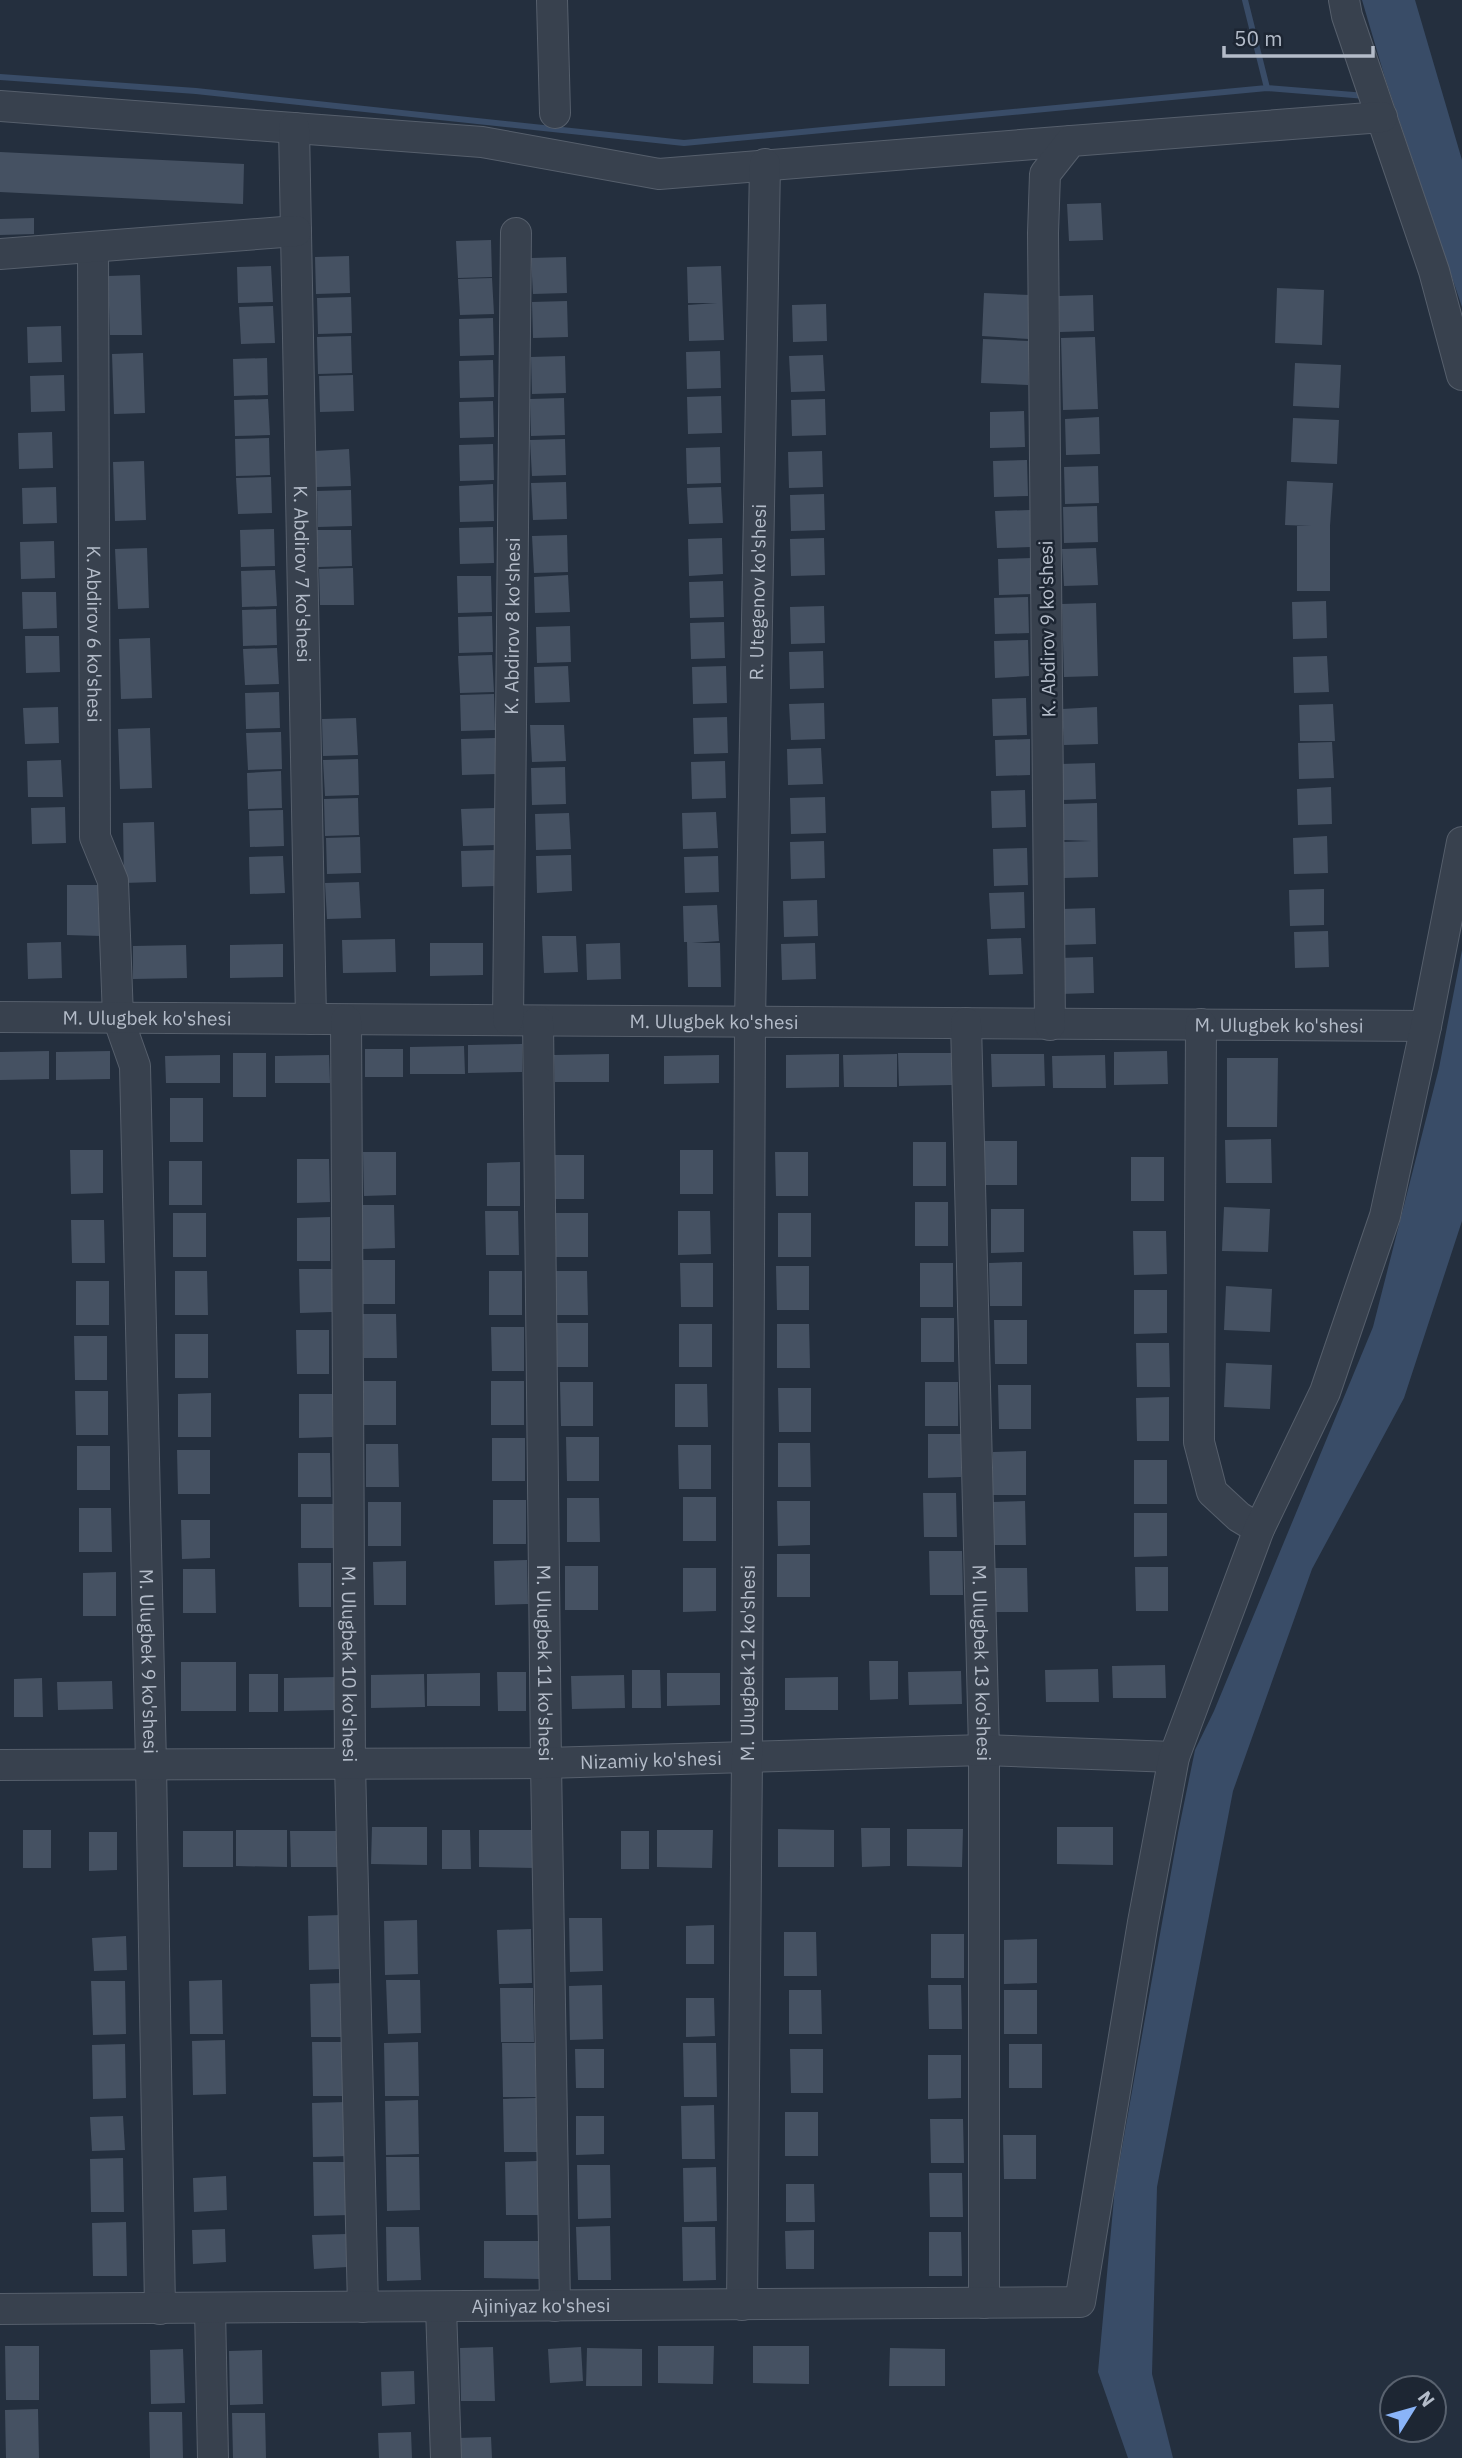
<svg xmlns="http://www.w3.org/2000/svg" width="1462" height="2458" font-family="'IBM Plex Sans',sans-serif">
<rect width="100%" height="100%" fill="#242f3e"/>
<path fill="#394c67" d="M1362,0H1415L1462,160V307L1385,78Z
M1462,950V1221L1404,1398L1312,1569L1233,1791L1157,2187L1152,2374L1173,2458H1128L1098,2372L1115,2187L1178,1833L1195,1750L1214,1711L1373,1327L1439,1068Z"/>
<g fill="none" stroke-linecap="round" stroke-linejoin="round">
<path stroke="#394c67" stroke-width="6" d="M1245,0L1267,88
M0,77L196,91L684,143L1267,88L1366,96"/>
</g>
<path fill="#455162" d="M0,152L244,164L243,204L0,192Z
M1101,203L1103,240L1069,241L1067,204Z
M34,218V234L0,235V219Z
M491,240L492,277L458,278L456,241Z
M349,256L350,293L316,294L315,257Z
M566,257L567,293L533,294L531,258Z
M271,266L273,302L238,303L237,267Z
M721,266L724,340L689,341L688,305L717,303H688L687,267Z
M140,275L142,335H110L108,276Z
M492,278L494,314L460,315L458,279Z
M1277,288L1324,290L1322,345L1275,343Z
M984,293L1030,295L1029,339L982,336Z
M1093,295L1094,331L1060,332L1059,296Z
M351,297L352,333L318,334L317,298Z
M567,301L568,337L533,338L532,302Z
M826,304L827,341L793,342L792,305Z
M273,306L275,343L241,344L239,307Z
M493,318L494,355L460,356L459,319Z
M61,326L62,362L28,363L27,327Z
M351,336L352,373L318,374L317,337Z
M1095,337L1098,409L1063,410L1061,338Z
M983,339L1029,341L1028,385L981,383Z
M720,351L721,388L687,389L686,352Z
M143,353L145,413L114,414L112,354Z
M823,355L825,391L791,392L789,356Z
M565,356L566,393L532,394L531,357Z
M267,358L268,395L234,396L233,359Z
M493,360L494,397L460,398L459,361Z
M1295,363L1341,365L1339,408L1293,406Z
M64,375L65,411L31,412L30,376Z
M353,375L354,411L320,412L319,376Z
M721,396L722,433L688,434L687,397Z
M564,398L565,435L531,436L530,399Z
M268,399L270,435L235,436L234,400Z
M825,399L826,435L792,436L791,400Z
M493,401L494,437L460,438L459,402Z
M1024,411L1025,447L990,448V412Z
M1099,417L1100,454L1066,455L1065,419Z
M1293,418L1339,420L1337,464L1291,462Z
M52,432L53,468L19,469L18,433Z
M269,438L270,475L236,476L235,439Z
M565,439L566,475L532,476L530,440Z
M493,444L494,480L460,481L459,445Z
M720,447L721,483L687,484L686,448Z
M349,449L351,486L316,487L315,451Z
M822,451L823,487L789,488L788,452Z
M1027,460L1028,496L994,497L993,461Z
M144,461L146,520L115,521L113,462Z
M1098,466L1099,503L1065,504L1064,467Z
M271,477L272,513L238,514L236,478Z
M1287,481L1333,483L1330,526V591H1297V526H1311L1285,525Z
M566,482L567,519L533,520L531,483Z
M493,484L494,521L460,522L459,486Z
M56,487L57,523L23,524L22,488Z
M721,487L723,523L689,524L687,488Z
M351,490L352,526L318,527L317,491Z
M824,494L825,530L791,531L790,495Z
M1097,506L1098,542L1064,543L1063,507Z
M1030,510L1031,547L997,548L995,511Z
M493,527L494,563L460,564L459,528Z
M274,529L275,566L241,567L240,530Z
M317,530H351L352,566L318,567Z
M567,535L568,572L534,573L532,536Z
M722,538L723,574L689,576L688,539Z
M824,538L825,575L791,576L790,539Z
M54,541L55,578L21,579L20,542Z
M147,548L149,608L118,609L115,549Z
M1096,548L1098,585L1064,586L1062,549Z
M1032,558L1033,594L999,595L998,559Z
M353,568L354,605H320L319,569Z
M275,570L277,606L242,607L241,571Z
M568,575L570,612L535,613L534,577Z
M457,576H491L492,612L458,613Z
M723,581L724,617L690,618L689,582Z
M22,592H56L57,628L23,629Z
M1028,597L1029,633L995,634L994,598Z
M1326,601L1327,638L1293,639L1292,602Z
M1096,603L1098,676L1064,677L1062,604Z
M824,606L825,643L791,644L790,607Z
M276,609L277,645L243,646L242,610Z
M492,616L493,652L459,653L458,617Z
M724,622L725,658L691,659L690,623Z
M570,626L571,662L537,663L536,627Z
M25,636H59L60,672L26,673Z
M150,638L152,698L121,699L119,639Z
M1028,640L1029,676L995,678L994,641Z
M277,648L279,684L245,685L243,649Z
M823,651L824,688L790,689L789,652Z
M492,655L494,692L460,693L458,656Z
M1327,656L1329,692L1294,693L1293,657Z
M568,666L570,702L535,703L534,667Z
M726,666L727,703L693,704L692,667Z
M279,692L280,728L246,729L245,693Z
M494,694L495,730L461,731L460,695Z
M1026,698L1027,735L993,736L992,699Z
M824,703L825,739L791,740L789,704Z
M1333,704L1335,741H1300L1299,705Z
M58,707L59,743L25,744L23,708Z
M1097,707L1098,744L1064,745L1062,709Z
M727,717L728,753L694,754L693,718Z
M356,718L358,755L323,756L322,719Z
M530,725H564L566,761L532,762Z
M150,728L152,788L120,789L118,729Z
M281,732L282,769L248,770L246,733Z
M495,738L496,774L462,775L461,739Z
M1030,739V775L996,776L995,740Z
M1332,742L1334,778L1299,779L1298,743Z
M821,748L823,784L788,785L787,749Z
M358,759L359,795L325,796L323,760Z
M61,760L63,797H28L27,761Z
M725,761L726,798L692,799L691,762Z
M1095,763L1096,799L1062,800L1061,764Z
M565,767L566,804L532,805L531,768Z
M281,771L282,808L248,809L247,773Z
M1331,787L1332,824L1298,825L1297,789Z
M1025,790L1026,827L992,828L991,791Z
M825,797L826,833L791,834L790,798Z
M358,798L359,835L325,836L324,799Z
M1097,803L1098,877L1064,878L1063,842L1091,841L1064,840L1063,804Z
M65,807L66,843L32,844L31,808Z
M495,808L497,845L463,846L461,809Z
M283,810L284,846L250,847L249,811Z
M716,812L718,848L683,849L682,813Z
M569,813L571,849L536,850L535,814Z
M154,822L156,882L124,883L123,823Z
M1327,836L1328,873L1294,874L1293,838Z
M360,837L361,873L327,874L326,838Z
M824,841L825,878L791,879L790,842Z
M1027,848L1028,885L994,886L993,849Z
M495,850L496,886L462,887L461,851Z
M571,855L572,891L537,893L536,856Z
M283,856L285,893L250,894L249,857Z
M718,856L719,892L685,893L684,857Z
M359,882L361,918L327,919L325,883Z
M67,885H101V936L67,935Z
M1324,889V925L1290,926L1289,890Z
M1024,892L1025,928L991,929L989,893Z
M817,900L818,936L784,937L783,901Z
M717,905L719,941L692,943H720L721,987H688L687,942H684L683,906Z
M1095,908L1096,944L1062,945L1061,909Z
M1328,931L1329,967L1295,968L1294,932Z
M542,936H576L578,972L544,973Z
M1021,938L1023,974L989,975L987,939Z
M395,939L396,972L343,973L342,940Z
M61,942L62,978L28,979L27,943Z
M430,943H483V975L430,976Z
M620,943L621,979L587,980L586,944Z
M815,943L816,979L782,980L781,944Z
M283,944V977L230,978V945Z
M186,945L187,978L133,979V946Z
M1093,957L1094,993L1060,994L1059,958Z
M522,1044V1072L468,1073V1045Z
M464,1046L465,1074H410V1047Z
M365,1049H403V1077H365Z
M49,1051V1079L0,1080V1052Z
M110,1051V1079L56,1080V1052Z
M1167,1051L1168,1084L1114,1085V1052Z
M233,1053H266V1097H233Z
M898,1053H951L952,1085L899,1086Z
M609,1054V1082H555L554,1055Z
M839,1054V1087L786,1088V1055Z
M897,1054V1087H844L843,1055Z
M991,1054H1044L1045,1086L992,1087Z
M220,1055V1083H166L165,1056Z
M329,1055L330,1083H275V1056Z
M719,1055V1083L664,1084V1056Z
M1105,1055L1106,1088H1053L1052,1056Z
M1227,1058H1278L1277,1127H1227Z
M170,1098H203V1142H170Z
M1271,1139L1272,1183H1226L1225,1140Z
M984,1141H1017V1185H985Z
M913,1142H946V1186H913Z
M70,1150H103V1193L71,1194Z
M680,1150H713V1194H680Z
M363,1152H396V1195L364,1196Z
M775,1152H808V1196H776Z
M551,1155H584V1199H551Z
M1131,1157H1164V1201H1131Z
M297,1159H329L330,1202L297,1203Z
M169,1161H202V1205H169Z
M520,1162V1206H487V1163Z
M915,1202H948V1246H915Z
M361,1205H394L395,1248L362,1249Z
M1224,1207L1270,1209L1268,1252L1222,1251Z
M991,1209H1024V1252L991,1253Z
M485,1211H518L519,1255H486Z
M678,1211H710L711,1254L678,1255Z
M173,1213H206V1257H173Z
M555,1213H588V1257H555Z
M778,1213H811V1257H778Z
M330,1217V1261H297V1218Z
M71,1220H104L105,1263H72Z
M1133,1231H1166L1167,1274L1134,1275Z
M362,1260H395V1304H363Z
M1022,1262V1306H990L989,1263Z
M680,1263H713V1307H681Z
M920,1263H953V1307H920Z
M776,1266H809V1310H777Z
M299,1269H332V1312L300,1313Z
M175,1271H207L208,1315H175Z
M489,1271H522V1315H489Z
M555,1271H587L588,1315H555Z
M76,1281H109V1325H76Z
M1226,1286L1272,1289L1270,1332L1224,1330Z
M1134,1290H1167V1333L1134,1334Z
M363,1314H396L397,1358H364Z
M921,1318H954V1362H921Z
M994,1320H1027V1364H995Z
M555,1323H588V1367H556Z
M679,1324H712V1367H679Z
M777,1324H809L810,1368H777Z
M491,1327H524V1371H492Z
M296,1330H329V1374H297Z
M175,1334H208V1378H175Z
M74,1336H107V1380H75Z
M1136,1343H1169L1170,1387H1137Z
M1226,1363L1272,1365L1270,1409L1224,1407Z
M363,1381H396V1425H364Z
M491,1381H524V1425H491Z
M560,1382H593V1426H561Z
M925,1382H958V1426H925Z
M675,1384H707L708,1427H675Z
M998,1385H1031V1429H999Z
M778,1388H811V1432H779Z
M75,1391H108V1435H76Z
M211,1393V1437H178V1394Z
M299,1394H332V1437L299,1438Z
M1169,1397V1441H1137L1136,1398Z
M928,1434H961V1477L928,1478Z
M566,1437H599V1481H567Z
M492,1438H525V1481H492Z
M778,1443H810L811,1487H778Z
M366,1444H398L399,1487H366Z
M678,1445H711V1489H679Z
M77,1446H110V1490H77Z
M177,1450H210V1494H178Z
M1026,1451V1495H993V1452Z
M298,1453H330L331,1497H298Z
M1134,1460H1167V1504H1134Z
M923,1493H956L957,1537H924Z
M683,1497H716V1541H683Z
M567,1498H599L600,1542H567Z
M493,1500H526V1544H493Z
M777,1501H810V1545L778,1546Z
M1025,1501L1026,1545H993V1502Z
M368,1502H401V1546H368Z
M301,1504H334V1548H301Z
M79,1508H111L112,1552H79Z
M1134,1513H1167V1556L1134,1557Z
M181,1520H210V1558L182,1559Z
M929,1551H962L963,1595H930Z
M777,1554H810V1597H777Z
M527,1560L528,1604L495,1605L494,1561Z
M406,1561V1605H374L373,1562Z
M298,1563H331V1607H299Z
M565,1566H598V1610H565Z
M1135,1567H1168V1611H1136Z
M683,1568H716V1611L683,1612Z
M995,1568H1027L1028,1612H995Z
M183,1569H215L216,1613H183Z
M116,1572V1616H83V1573Z
M869,1661H898V1699L870,1700Z
M181,1662H236V1711H181Z
M1165,1665L1166,1698H1113L1112,1666Z
M1098,1669L1099,1702H1046L1045,1670Z
M632,1670H660L661,1708H632Z
M961,1671L962,1704L909,1705L908,1672Z
M497,1672H526V1711H498Z
M480,1673V1706H427V1674Z
M667,1673H720V1705L667,1706Z
M249,1674H278V1712H249Z
M424,1674L425,1707L371,1708V1675Z
M624,1675L625,1708L572,1709L571,1676Z
M337,1677V1710L284,1711V1678Z
M838,1677V1710H785V1678Z
M42,1678L43,1717H14V1679Z
M112,1681L113,1709L58,1710L57,1682Z
M372,1827H427V1865L371,1864Z
M1057,1827H1113V1865L1057,1864Z
M861,1828H890V1866L862,1867Z
M778,1829L834,1830V1867H778Z
M907,1829H963L962,1867L907,1866Z
M23,1830H51V1868H23Z
M236,1830H287V1867L236,1866Z
M442,1830H470L471,1869H442Z
M479,1830H535V1868L479,1867Z
M657,1830H713L712,1868L657,1867Z
M183,1831H233V1867H183Z
M290,1831H341V1867H291Z
M621,1831H649V1869H621Z
M89,1832H117V1870L89,1871Z
M341,1915L342,1969L309,1970L308,1916Z
M569,1918H602L603,1971L570,1972Z
M417,1920L418,1974L385,1975L384,1921Z
M714,1925V1964H686V1926Z
M531,1929L532,1983L499,1984L497,1930Z
M784,1932H816L817,1976H784Z
M931,1934H964V1978H931Z
M126,1936L127,1970L94,1971L92,1938Z
M1037,1939V1983L1004,1984V1940Z
M222,1980L223,2034H190L189,1981Z
M386,1980H420L421,2033L388,2034Z
M91,1981H125L126,2034L93,2035Z
M343,1983L345,2037H311L310,1984Z
M602,1985L603,2039L570,2040L569,1986Z
M928,1985H961L962,2029H929Z
M500,1988H533L534,2042H501Z
M789,1990H821L822,2034H789Z
M1004,1990H1037V2034H1004Z
M686,1998H714L715,2036L686,2037Z
M225,2040L226,2094L193,2095L192,2041Z
M312,2042H346L347,2096H313Z
M418,2042L419,2096H385L384,2043Z
M502,2043H535L536,2097H503Z
M683,2043H716L717,2097H684Z
M125,2044L126,2098L93,2099L92,2045Z
M1009,2044H1042V2088H1009Z
M575,2049H604V2088H576Z
M790,2049H823V2093H791Z
M928,2055H961V2098L928,2099Z
M536,2098L537,2152H504L503,2099Z
M418,2100L419,2154L386,2155L385,2101Z
M346,2102L347,2156L313,2157L312,2103Z
M714,2105L715,2159H682L681,2106Z
M785,2112H818V2156H785Z
M123,2116L125,2150L92,2151L90,2117Z
M576,2116H604V2154L576,2155Z
M930,2119H963L964,2163H931Z
M1003,2135H1036V2179H1004Z
M386,2157H419L420,2210L387,2211Z
M123,2158L124,2212H91L90,2159Z
M538,2161L539,2215H506L505,2162Z
M313,2162H347L348,2215L314,2216Z
M577,2165H610L611,2218L578,2219Z
M716,2167L717,2221L684,2222L683,2168Z
M929,2173H962L963,2217H930Z
M226,2176L227,2210L194,2212L193,2178Z
M786,2184H814L815,2222H786Z
M126,2222L127,2276H93L92,2223Z
M610,2226L611,2280H578L576,2227Z
M386,2227H419L421,2280L387,2281Z
M682,2227H715L716,2280L683,2281Z
M225,2229L226,2262L193,2264L192,2230Z
M814,2230V2269H786L785,2231Z
M929,2232H961L962,2276H929Z
M346,2234L347,2267L314,2269L312,2235Z
M484,2241H540V2279L484,2278Z
M5,2346H39V2400H6Z
M658,2346H714L713,2384L658,2383Z
M753,2346H809V2384L753,2383Z
M493,2347L495,2401H461L460,2348Z
M581,2347L583,2381L550,2383L548,2349Z
M587,2348L642,2349V2386H586Z
M890,2348L945,2349V2386H889Z
M183,2349L185,2403L151,2404L150,2350Z
M262,2350L263,2404L230,2405L229,2351Z
M414,2371L415,2404L382,2406L381,2372Z
M38,2409L39,2458H6L5,2410Z
M149,2412H182L183,2458H150Z
M232,2413H265L266,2458H233Z
M411,2432L412,2458H379L378,2433Z
M491,2437L492,2458H459L458,2438Z"/>
<g fill="none" stroke-linecap="round" stroke-linejoin="round">
<g stroke="#565f6c" stroke-width="32">
<g id="minor">
<path d="M552,0L555,113"/>
<path d="M1344,0L1347,16L1434,271L1462,375"/>
<path d="M0,106L482,142L659,174L1071,141"/>
<path id="s1" d="M294,128L311,1019"/>
<path id="s2" d="M93,247L95,837L113,881L118,1018L135,1066L151,1764L160,2309"/>
<path d="M0,254L296,231"/>
<path id="s3" d="M0,1017L1426,1026"/>
<path id="s4" d="M346,1020L350,1764L363,2307"/>
<path id="s5" d="M508,1020L516,233"/>
<path id="s6" d="M538,1021L546,1763L555,2306"/>
<path id="s7" d="M966,1023L984,1750V2303"/>
<path d="M1201,1024L1199,1442L1212,1492L1239,1517L1259,1529"/>
<path d="M1050,1025L1043,233L1045,174L1071,141L1382,117"/>
<path id="s8" d="M0,1765L546,1763L984,1750L1174,1757"/>
<path id="s9" d="M742,2305L747,1757L750,1022L765,164"/>
<path d="M441,2307L446,2458"/>
<path d="M210,2308L213,2458"/>
<path id="s10" d="M0,2309L1080,2302L1143,1922L1174,1757L1259,1529L1325,1392L1385,1216L1426,1026L1462,842"/>
</g>
</g>
<use href="#minor" stroke="#38414e" stroke-width="30"/>
</g>
<g text-anchor="middle" dominant-baseline="central" stroke-width="5" stroke-linejoin="round" paint-order="stroke">
<g font-size="19" fill="#b4bcc9" stroke="#1d2633">
<text stroke="none"><textPath href="#s1" startOffset="446">K. Abdirov 7 ko'shesi</textPath></text>
<text stroke="none"><textPath href="#s9" startOffset="1713">R. Utegenov ko'shesi</textPath></text>
<text stroke="none"><textPath href="#s5" startOffset="394">K. Abdirov 8 ko'shesi</textPath></text>
<text transform="translate(1047 629) rotate(-91)">K. Abdirov 9 ko'shesi</text>
<text stroke="none"><textPath href="#s2" startOffset="387">K. Abdirov 6 ko'shesi</textPath></text>
<text stroke="none"><textPath href="#s3" startOffset="147">M. Ulugbek ko'shesi</textPath></text>
<text stroke="none"><textPath href="#s3" startOffset="714">M. Ulugbek ko'shesi</textPath></text>
<text stroke="none"><textPath href="#s3" startOffset="1279">M. Ulugbek ko'shesi</textPath></text>
<text stroke="none"><textPath href="#s2" startOffset="1421">M. Ulugbek 9 ko'shesi</textPath></text>
<text stroke="none"><textPath href="#s6" startOffset="642">M. Ulugbek 11 ko'shesi</textPath></text>
<text stroke="none"><textPath href="#s9" startOffset="642">M. Ulugbek 12 ko'shesi</textPath></text>
<text stroke="none"><textPath href="#s7" startOffset="640">M. Ulugbek 13 ko'shesi</textPath></text>
<text stroke="none"><textPath href="#s4" startOffset="644">M. Ulugbek 10 ko'shesi</textPath></text>
<text stroke="none"><textPath href="#s8" startOffset="651">Nizamiy ko'shesi</textPath></text>
<text stroke="none"><textPath href="#s10" startOffset="541">Ajiniyaz ko'shesi</textPath></text>
</g>
</g>
<g transform="translate(1413 2409) rotate(53)"><circle r="33" fill="#1d2633" stroke="#59626f" stroke-width="2"/>
<path d="M0-5L12 26L0 18L-12 26Z" fill="#8ab4f8"/>
<text y="-10" font-size="19" font-weight="bold" text-anchor="middle" fill="#b4bcc9">N</text>
</g>
<path d="M1224 46v10h149v-10" fill="none" stroke="#b4bcc9" stroke-width="3.5"/>
<text x="1234" y="46" font-size="21" fill="#b4bcc9" stroke="#1d2633" stroke-width="5" paint-order="stroke">50 m</text>
</svg>
